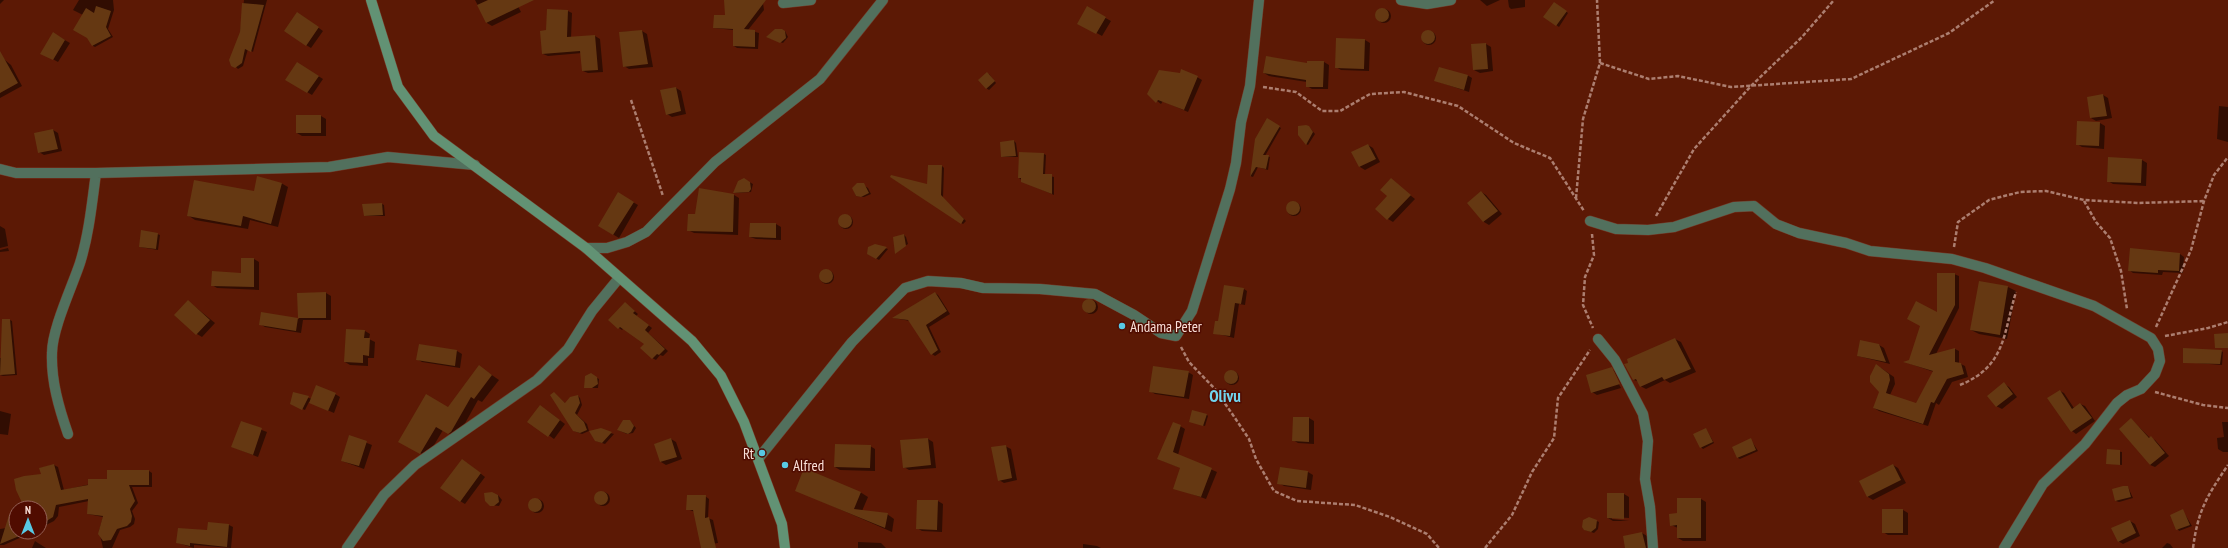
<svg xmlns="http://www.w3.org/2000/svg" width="2228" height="548" font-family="'PT Sans Narrow',sans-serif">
<rect width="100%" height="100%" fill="#5c1905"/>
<path fill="#0007" d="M0,0H4L0,4Z
M79,0H113L114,10L108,29L113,37L95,47L93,46L88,37L83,15L73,10Z
M244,0H267L253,52L248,49L243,66L238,69L236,67Z
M475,0H515L521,12L492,26L487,23Z
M727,0H759L763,3L764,10L748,30L759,33L758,49L737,48L734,46V30L714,28L727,16Z
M1480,0H1500L1487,6Z
M1508,0H1525V7L1511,9L1509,7Z
M1557,5L1568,13L1559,27L1545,17Z
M1087,8L1111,21L1102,36L1079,23Z
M1377 16a7 7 0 1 1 14 0a7 7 0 1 1-14 0Z
M568,11L572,13L571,38L595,36L600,39L603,72L588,73L583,71L582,53L548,56L543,54L547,31Z
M302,16L323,31L311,48L306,45Z
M1422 38a7 7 0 1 1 14 0a7 7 0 1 1-14 0Z
M642,31L647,34L653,67L629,69L624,66L620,32Z
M785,31L788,37L783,43L769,38Z
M54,34L70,43L58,62L47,56Z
M1365,40L1370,43L1369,71L1341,70L1336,67Z
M1486,44L1491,47L1493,71L1480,73L1474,70Z
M0,56L11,65L22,86L0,98Z
M1324,62L1329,65L1328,89H1312L1307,86V82L1269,76L1264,73Z
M297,63L323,79L312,95L287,80Z
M989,74L996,83L989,90L986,88Z
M1467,75L1472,78L1469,92L1436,81Z
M1197,77L1202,80L1188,112L1163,101L1161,104L1148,94Z
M676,88L681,91L686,114L672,117L667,114Z
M2103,95L2108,98L2112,118L2096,121L2091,118Z
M2219,106L2228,107V142L2217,139Z
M297,116H321L326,119V136H302L297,133Z
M1267,120L1281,128L1265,156L1270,157L1268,170L1258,167L1253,177L1250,176Z
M2078,122L2100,123L2105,126L2104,149L2082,147L2077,144Z
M1309,127L1315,134L1308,145L1306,144Z
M53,130L58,133L62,151L44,155L39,152L35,134Z
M1014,141L1016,143L1018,157H1002Z
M1368,145L1373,148L1380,162L1365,170L1360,167L1353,152Z
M1044,154L1046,155L1045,175L1054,177V195L1024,182L1019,178Z
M2142,160L2147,163L2146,186L2113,184L2108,181Z
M942,166L944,168L943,198L966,221L963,224L891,177L928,186Z
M744,179L753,184L751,192L735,193Z
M1391,180L1415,199L1393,222L1388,219Z
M281,183L288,187L278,227L250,220L248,229L195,220L189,216Z
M860,183L868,188L871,194L864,197L856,196L854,191L855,186Z
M1481,192L1486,195L1502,214L1489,225L1484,222L1468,203Z
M619,194L638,205L619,238L599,226Z
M734,195L739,198L738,235L694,233L688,230L696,215Z
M1287 209a7 7 0 1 1 14 0a7 7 0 1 1-14 0Z
M382,204L384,205L385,216H364Z
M839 222a7 7 0 1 1 14 0a7 7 0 1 1-14 0Z
M751,224H776L781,227V240L756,239L750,237Z
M0,226L5,229L8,246L0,248Z
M157,234L160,235L158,250L140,247Z
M904,235L906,237L908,244L896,251V253L894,238Z
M875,245L888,249L879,260L868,254Z
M8,248L9,251L0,252V250Z
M2131,249L2180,254L2184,257L2183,273L2163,272L2162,275L2133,273L2129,270Z
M242,259H254L259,262V290L217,288L212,285L242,274Z
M820 277a7 7 0 1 1 14 0a7 7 0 1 1-14 0Z
M1954,274L1959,276V308L1936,354L1955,349L1959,351V363L1965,366L1968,377L1952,382L1939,405L1936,403L1928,426L1879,411L1874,408L1881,391V368L1894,377L1895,384L1890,395L1916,404L1934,372L1905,362L1910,361L1938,313Z
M2008,287L2016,291L2007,339L1979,334L1971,330Z
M1244,289L1247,291L1245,305L1239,304L1234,338L1214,333L1219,322Z
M326,293L331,296V320H303L301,333L265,327L260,324L262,313L299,319L298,294Z
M935,293L938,295L950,314L929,327L941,352L935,356L932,354L910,321L894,318Z
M1084 307a7 7 0 1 1 14 0a7 7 0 1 1-14 0Z
M188,301L215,323L202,337L197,334Z
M625,303L638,314L636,316L652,328L648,333L668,351L663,356L660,355L656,360L652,358L646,344L624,328L622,330L619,328L609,320Z
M10,320L12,321L17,375L3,376L0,375V358H2Z
M365,331L370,334L369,339L375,342L374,358H368V366L350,365L345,362Z
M1675,339L1681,342L1696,372L1670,383L1665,380L1646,389L1640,386L1639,382L1634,380Z
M1879,345L1884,348L1890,364L1858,356Z
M457,351L462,354L460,368L422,362L417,359Z
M2221,351L2223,352L2222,365L2184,362Z
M1611,369L1617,372L1625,387H1623L1614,371H1612L1621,388L1597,395L1592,392Z
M1225 378a7 7 0 1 1 14 0a7 7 0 1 1-14 0Z
M486,371L499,380L482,402L478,400L458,436L456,437L443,430L427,457L400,441L448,409Z
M1188,372L1193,375L1189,399L1155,394L1150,391Z
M591,375L599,379L598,388H585Z
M2004,384L2009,387L2017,397L2002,409L1996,406Z
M2060,391L2064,393L2074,408L2080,404L2085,406L2095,421L2076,434L2072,431Z
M294,393L312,399L335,394L340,397L334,413L309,402L305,410L293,405Z
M554,393L566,404L578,396L580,398L582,405L577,415L587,424L589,431L582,434L574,431Z
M545,409L565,424L554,439L529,421Z
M0,411L11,414L8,435L0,434Z
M1206,414L1208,416L1205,426L1192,422Z
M1294,418H1309L1314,421V444L1298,443L1293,440Z
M2131,419L2150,438L2155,440L2169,456L2155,467L2150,465Z
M630,421L636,428L633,433L627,434L618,430Z
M241,422L267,432L258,457L233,447Z
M2222,422H2228V452H2223L2218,449L2217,438L2224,437Z
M1180,426L1185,429L1178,455L1217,472L1206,499L1175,488L1181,468L1163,461Z
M1706,429L1714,443L1703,449L1701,447Z
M600,430L614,434L605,444L596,441Z
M349,436L372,445L364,469L342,461Z
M671,439L676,442L682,459L666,465L661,462L655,444Z
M928,439L933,442L936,468L909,470L904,467L901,441Z
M1751,440L1758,451L1740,459L1738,458L1733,448Z
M870,446L875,449V471L840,470L835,467Z
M1005,446L1011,449L1017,480L1004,483L999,480Z
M2108,450L2122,452V465L2107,463Z
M467,463L485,477L465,504L460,501Z
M54,465L58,467L64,490L149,471L152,473V487H132L138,503L132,511L135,519L134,524L130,527L120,530L112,548H103L99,531L103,517L88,514L89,501L59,507L58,516L54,521L40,528V508H25L42,475L40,468Z
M1893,465L1898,468L1906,483L1873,500L1868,497L1860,482Z
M1281,468L1308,472L1313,475L1311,490L1284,486L1279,483Z
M2128,487L2133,498L2119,502L2116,501Z
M796,490L860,492L868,497L862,511L887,514L894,519L892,532Z
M596 499a7 7 0 1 1 14 0a7 7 0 1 1-14 0Z
M485,494L498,495L502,500L499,506L491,505Z
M1608,494H1624L1629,497V518L1612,517V519L1629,521H1613L1608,518Z
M705,496L709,499L708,518L713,520L718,543L705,545L695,512L687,509Z
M530 506a7 7 0 1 1 14 0a7 7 0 1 1-14 0Z
M1701,499L1706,502V541H1683L1678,538V528L1671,525L1678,514Z
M938,501L943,504L942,532L922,531L917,528Z
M1903,510L1908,513V535H1888L1883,532Z
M2183,511L2192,526L2179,531L2171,516Z
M16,512V532H33L4,545H0V529L6,528Z
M1590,518L1599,522L1598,529L1594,533L1585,530Z
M2130,521L2135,524L2140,536L2123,544L2118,541Z
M229,525L233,527L231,548L194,545V548L178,543Z
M1642,533L1647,536L1650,548H1627Z
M35,541L38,543L46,548H32Z
M858,542L881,543L886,548H858Z
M2167,543L2170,544L2173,548H2162Z
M1083,544L1097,546L1101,548H1083Z"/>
<path fill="#653812" d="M488,0H534L486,23L477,5Z
M724,0H766L744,29L755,30V47L733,46V29L713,28L714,15H725Z
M1554,2L1567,11L1556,26L1543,17Z
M242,3L264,5L251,52L245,49L242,63L235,68L231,66L229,60L240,32Z
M96,6L111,11L106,27L111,36L92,46L87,38L73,30L86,8L94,13Z
M1087,6L1106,17L1096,34L1077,24Z
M1375 15a7 7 0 1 1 14 0a7 7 0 1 1-14 0Z
M547,9L568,10L567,37L595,35L598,70L582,71L580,51L542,54L540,31L546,30Z
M297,12L319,27L306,46L284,31Z
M775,29H782L785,31L786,38L780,43L766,37Z
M1421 37a7 7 0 1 1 14 0a7 7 0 1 1-14 0Z
M642,30L648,64L623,67L619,32Z
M53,32L65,40L53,60L40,54Z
M1336,38L1365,39L1364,69L1335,68Z
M1486,43L1488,69L1473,70L1471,44Z
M0,51L18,83L0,93Z
M1266,56L1307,63V61H1324L1323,87H1306V80L1263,73Z
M297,62L319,76L307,93L285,80Z
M1439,67L1468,75L1464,90L1434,81Z
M1181,69L1198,76L1184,110L1158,100L1156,103L1147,94L1159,70L1180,73Z
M987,72L995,81L986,89L978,80Z
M676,87L681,111L666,115L660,90Z
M2103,94L2107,116L2090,118L2087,97Z
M296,115H321V133H296Z
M1267,118L1280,126L1263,155H1269L1266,169L1256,167L1250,177L1255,139Z
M2077,121L2100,122L2099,146L2076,145Z
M1306,125L1309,126L1313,132L1306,145L1298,135V126Z
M53,129L58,149L38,153L34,133Z
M1014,140L1016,156L1001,157L1000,142Z
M1368,144L1376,159L1359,167L1351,152Z
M1019,152L1044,153L1043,174H1052V194L1021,182V178H1018Z
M2108,157L2142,159L2141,183L2107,182Z
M928,165H942L941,195L964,219L961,224L890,177L891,175L927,184Z
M257,176L282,183L271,224L243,216L241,226L187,216L194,180L254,191Z
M744,178L750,182L751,189L749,192L733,193L738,181Z
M1391,178L1411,195L1387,220L1375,209L1387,196L1380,190Z
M857,183H864L869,193L861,197L856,196L852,188Z
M699,188L734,194L733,232L687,231L688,214H695Z
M1481,191L1498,211L1483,222L1467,203Z
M618,192L634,202L613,235L598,226Z
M1286 208a7 7 0 1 1 14 0a7 7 0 1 1-14 0Z
M382,203L383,215L364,216L362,204Z
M838 221a7 7 0 1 1 14 0a7 7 0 1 1-14 0Z
M750,223H776V238L749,237Z
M141,230L158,233L156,249L139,247Z
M904,234L906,246L895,254L893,237Z
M875,244L887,247L876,259L867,254L868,247Z
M2130,248L2180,253L2179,271L2158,270V273L2128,271Z
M241,258H254V287L211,286L212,271L241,273Z
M819 276a7 7 0 1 1 14 0a7 7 0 1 1-14 0Z
M1937,273H1955V305L1929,355L1955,348V362L1961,363L1964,374L1947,379L1934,403L1931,402L1923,424L1873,408L1879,392L1870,382V376L1876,364L1889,374L1890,380L1886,393L1916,403L1933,371L1903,362L1909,360L1920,326L1907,319L1916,301L1937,312Z
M1979,281L2008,286L2000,335L1970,330Z
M1224,285L1244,288L1241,304L1235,303L1230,336L1213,334L1215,321H1218Z
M326,292V318H298L297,293Z
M935,292L947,311L926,325L938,350L931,355L908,320L892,318Z
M1082 306a7 7 0 1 1 14 0a7 7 0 1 1-14 0Z
M188,300L210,320L196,335L174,315Z
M625,302L635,311L633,313L649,325L645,330L665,349L659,355L657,354L652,359L640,348L644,344L620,327L618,329L608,320Z
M261,312L298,318L296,331L259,325Z
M2,319H10L15,374L0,375Z
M346,329L365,330L364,338H370L369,356L363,355V363L344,362Z
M2228,333V348H2215L2214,334Z
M1675,338L1691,369L1664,380L1662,377L1640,387L1636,379L1633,380L1624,364L1628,363L1627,359Z
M1860,340L1879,344L1886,362L1857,356Z
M419,344L457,350L455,366L416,360Z
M2183,348L2222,350L2220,364L2183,363Z
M479,365L492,375L474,399L471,397L451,432L448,434L436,427L420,454L398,442L426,394L448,407Z
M1153,366L1189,371L1184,397L1149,392Z
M1612,367L1620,384L1591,393L1586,375Z
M1224 377a7 7 0 1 1 14 0a7 7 0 1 1-14 0Z
M591,373L597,377L598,384L592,388H584L585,376Z
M2004,382L2013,394L1996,407L1987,396Z
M316,385L336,393L328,411L309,403Z
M2060,390L2072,409L2080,403L2092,418L2071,432L2047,398Z
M293,392L309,396L302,410L290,404Z
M554,392L565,403L570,397L578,395L580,403L575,413L584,422L587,430L580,433L573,431L550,395Z
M540,405L560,420L548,437L527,422Z
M1192,410L1207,414L1203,426L1189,422Z
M1293,417H1309V442L1292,441Z
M2131,418L2149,438L2151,436L2165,453L2150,465L2119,429Z
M623,420H630L634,426L631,432L628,434L617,430Z
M241,421L262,428L253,455L231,447Z
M1173,422L1181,425L1173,452L1212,468L1201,497L1173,489L1180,468L1157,459Z
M601,428L612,432L602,443L595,441L589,431Z
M1706,428L1713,442L1700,448L1693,434Z
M349,435L367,441L359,466L341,461Z
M671,438L677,457L660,462L654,444Z
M928,438L931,465L903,468L900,440Z
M1751,438L1756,450L1737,458L1732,447Z
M835,444L871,445L870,468L834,467Z
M1006,445L1012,478L998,481L991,447Z
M2107,449L2120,450V465L2106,464Z
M462,459L481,473L460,502L440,488Z
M54,464L61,490L88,485V479H107V470H149V485H129L135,501L130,509L132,516L131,522L127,526L117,529L111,540L103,541L98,534L103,516L87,514L88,499L56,505L53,517L40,525V508H22L24,507L16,490L14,479L24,476L41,474L39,468Z
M1893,464L1901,480L1867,497L1859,481Z
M1280,467L1308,471L1306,488L1277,484Z
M804,468L861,492L854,509L888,513L885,528L795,491Z
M2123,486H2128L2131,497L2115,501L2112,489Z
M594 498a7 7 0 1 1 14 0a7 7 0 1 1-14 0Z
M492,492L498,495L499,502L494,506H490L485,501L484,493Z
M1607,493H1624V519L1607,518Z
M687,495H706L705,518L709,517L716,548H701L693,510H686Z
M528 505a7 7 0 1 1 14 0a7 7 0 1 1-14 0Z
M1677,498H1701V538H1677V525L1670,526L1669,514L1677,513Z
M917,500H938L937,530L916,529Z
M1882,509H1903V533H1882Z
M2183,509L2190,525L2176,530L2170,515Z
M16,510V532H29L0,544L9,515Z
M1589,517L1597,520L1596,528L1591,532L1584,530L1582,527L1583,520Z
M2130,520L2136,533L2118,542L2111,528Z
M208,522L229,524L227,547L190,543V546L176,543L178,528L207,530Z
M1642,532L1646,548H1625L1623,536Z"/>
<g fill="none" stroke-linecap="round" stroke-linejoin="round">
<g stroke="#753927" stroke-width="11">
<path id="street" d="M1401,0L1427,4L1451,0
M783,3L811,0
M0,169L16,173H96L329,167L388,157L475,165
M1590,221L1616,229L1648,230L1674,227L1734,207L1754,206L1776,224L1799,233L1846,243L1870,251L1952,259L1985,268L2094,306L2151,338L2158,349L2160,361L2155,374L2141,389L2127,395L2117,403L2085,444L2043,484L2004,548
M586,248H607L627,242L646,232L715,162L820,79L883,0
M1598,339L1615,360L1643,414L1648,441L1645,479L1650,507L1653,548
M68,434C59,408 51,381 52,353C52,329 72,287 80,263C89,234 92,203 96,173
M758,459L852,342L905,288L928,281L961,283L983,288L1040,289L1095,294L1134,315L1161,333L1176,336L1192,311L1230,189L1236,163L1241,122L1250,86L1259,0
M347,548L384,495L415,465L537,380L568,349L592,311L619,278"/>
</g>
<g stroke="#753927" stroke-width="11">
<path id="secondary" d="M371,0L398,87L434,136L586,248L692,341L721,376L744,422L782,524L785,548"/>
</g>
<path stroke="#ac7e70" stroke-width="2.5" stroke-dasharray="4 2" stroke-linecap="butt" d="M1600,63L1649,79L1678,76L1731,87L1851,79L1949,33L1995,0
M1263,87L1296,92L1322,111H1340L1370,94L1404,92L1458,106L1514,143L1550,158L1584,211
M631,100L663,196
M1576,198L1583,119L1600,63L1597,0
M2084,201L2096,222L2110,238L2121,271L2127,309
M1656,216L1694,149L1751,86L1802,37L1834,0
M1592,234L1594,255L1585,277L1583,305L1593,328
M1954,247L1958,222L1989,200L2020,192L2046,191L2084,200L2139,203L2204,201
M2156,327L2191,250L2204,201L2214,175L2228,157
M2165,336L2208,328L2228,322
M1181,347L1189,362L1215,389L1235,418L1249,439L1256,459L1274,491L1297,501L1355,505L1390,517L1427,534L1439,548
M1960,385C2006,366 2003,334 2016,292
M2155,392L2203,405L2228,408
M1485,548L1512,515L1532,472L1554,438L1558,398L1590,350
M2193,548C2198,510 2207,496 2228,465"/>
<use href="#street" stroke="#52705d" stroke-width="10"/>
<use href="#secondary" stroke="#629274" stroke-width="10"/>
</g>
<g fill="#58c9e4" stroke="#500c00" stroke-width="1.5">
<circle cx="1122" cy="326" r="4"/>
<circle cx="762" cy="453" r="4"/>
<circle cx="785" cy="465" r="4"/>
</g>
<g text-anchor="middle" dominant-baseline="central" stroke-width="3" stroke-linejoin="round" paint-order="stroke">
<g font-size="15" fill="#fae0d8" stroke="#500c00" text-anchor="start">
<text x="1130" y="326">Andama Peter</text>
<text x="754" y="453" text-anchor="end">Rt</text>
<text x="793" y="465">Alfred</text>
</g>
<g font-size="17" font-weight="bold" fill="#71d5ee" stroke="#500c00">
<text x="1225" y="396">Olivu</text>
</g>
</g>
<g transform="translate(28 520)"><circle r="19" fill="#500c00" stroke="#946156"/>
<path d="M0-3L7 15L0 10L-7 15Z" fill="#58c9e4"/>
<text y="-6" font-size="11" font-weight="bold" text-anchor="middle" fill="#fae0d8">N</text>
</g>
</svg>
